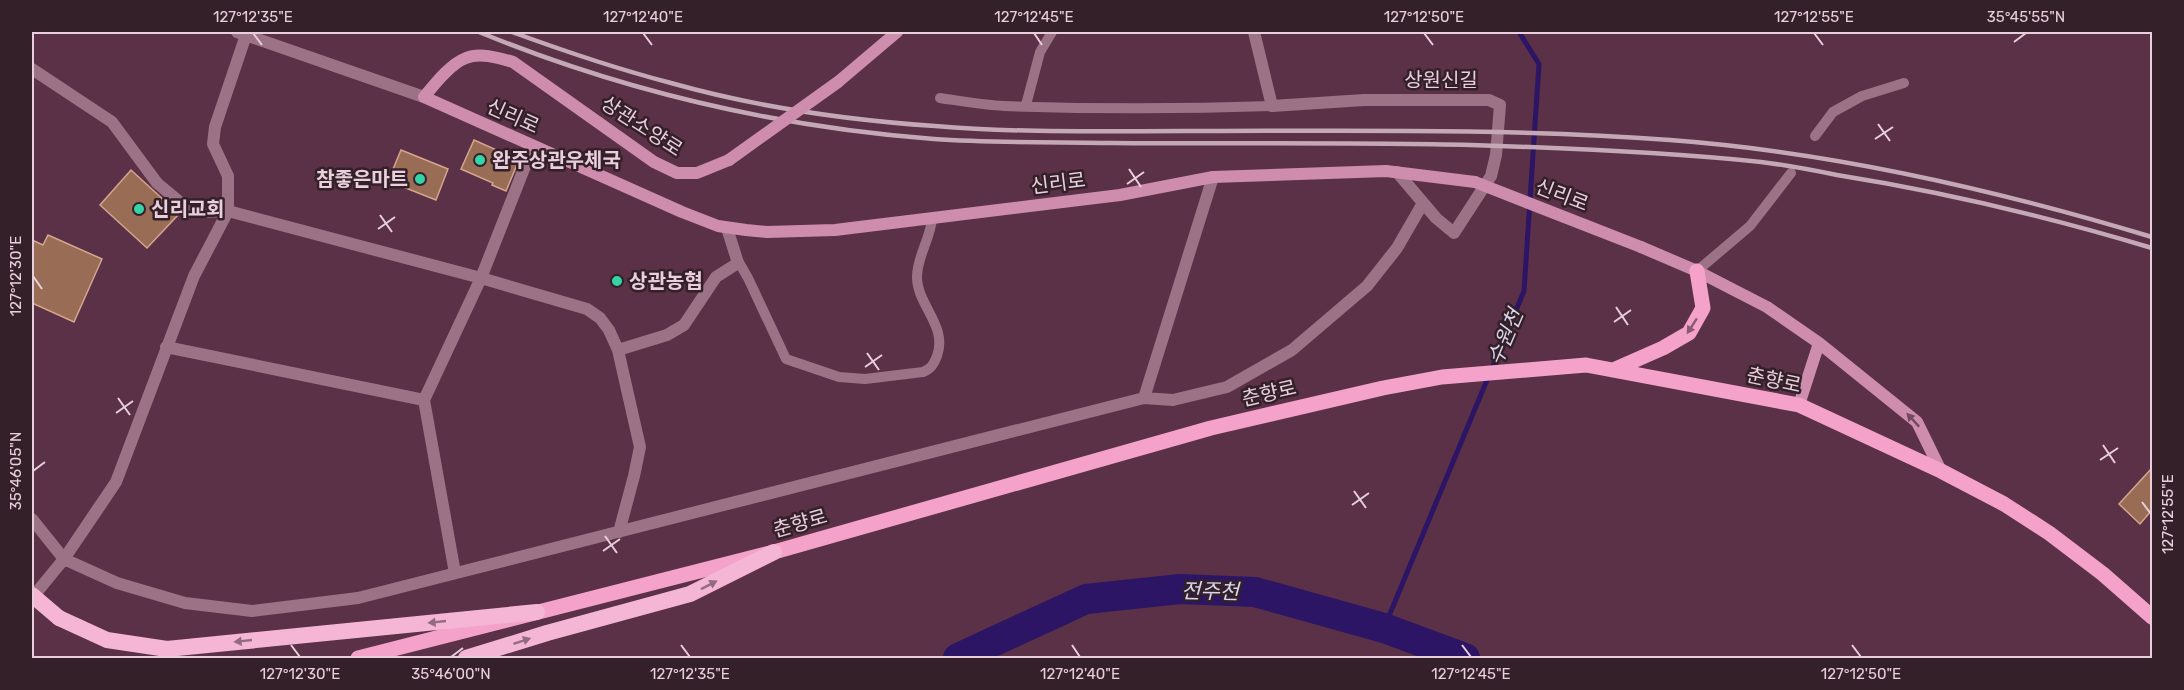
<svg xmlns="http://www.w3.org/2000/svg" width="2184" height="690" font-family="Rubik,'Noto Sans KR',sans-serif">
<rect width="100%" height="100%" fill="#5a3146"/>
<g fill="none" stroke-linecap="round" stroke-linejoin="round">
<path stroke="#2d1565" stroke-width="5" d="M1384,628L1524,291L1539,64L1519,32"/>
<path stroke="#2d1565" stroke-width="30" d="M958,658L1086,599L1180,589L1255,592L1384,628L1465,658"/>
</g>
<path fill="#986c55" stroke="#d5a68d" stroke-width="1.5" d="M474,140L519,160L506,191L492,185L493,183L461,169Z
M401,150L448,169L436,200L388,181Z
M131,170L179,214L147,248L100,205Z
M48,235L102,259L74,322L32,303V240L43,245Z
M2152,468V510L2140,524L2119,504Z"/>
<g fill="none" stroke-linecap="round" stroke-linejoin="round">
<path stroke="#9c7386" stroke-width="10" d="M940,98C961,101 983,105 1004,106C1093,109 1182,109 1272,106
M1026,105L1040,52L1052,32
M1815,136L1833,112L1862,96L1904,83
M737,259L748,278L786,359L839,377L865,379L923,372C931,369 934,364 937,356C948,326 917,305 917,277C917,256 931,238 932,218
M1697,271L1750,226L1791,173"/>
<path stroke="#9c7386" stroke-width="12" d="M1254,32L1272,106L1364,100H1489L1500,105L1496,155L1491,176L1454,233L1436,218L1397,172
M32,69L112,122L157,183L181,203L196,212L228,211L481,278L587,309L600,318L609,330L618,350L640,447L634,476L619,532
M166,347L424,400
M618,350L667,335L684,325L716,277L738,263L727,228
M1144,398L1173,400L1227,387L1292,350L1367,286L1397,248L1423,203
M32,519L64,559L117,583L185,603L252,611L358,598L1144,398L1213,177
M455,573L424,400L481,278L533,146
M32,598L64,559L116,482L194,276L228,211V176L213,144L215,127L246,35"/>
<path stroke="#9c7386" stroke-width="12" d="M237,32L424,97"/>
<path stroke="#ce8dad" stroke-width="12" d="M838,82L897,32
M729,160L697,173H677L654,162L513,62C499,58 480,52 466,58C450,64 434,85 424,97L682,212L718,226L746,230L767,232L835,230L1120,195L1213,177L1386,171L1475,182
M1641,247L1697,271L1767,307L1819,343L1799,405
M1819,343L1917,422L1941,471"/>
<path stroke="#f5a2cb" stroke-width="15" d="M1613,370L1663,348L1689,333L1703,308L1697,271
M358,658L774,552L1211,428L1383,388L1442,377L1586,365L1799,405L1941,471L2004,504L2049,533L2103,574L2152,617"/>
<path stroke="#f4b6d4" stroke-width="16" d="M59,618L107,640L167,649L537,612
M466,658L547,633L690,594L774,552"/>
<path stroke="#c5a8b6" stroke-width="4.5" d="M479,32C623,91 778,127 934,139C993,143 1053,142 1113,143C1232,144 1352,142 1471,145C1568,148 1665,152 1761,162C1786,165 1812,170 1837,175C1944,192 2049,217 2152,248
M512,32C564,51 617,69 671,83C756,107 847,120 935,126C1018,133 1102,131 1185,131C1347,131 1509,128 1670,140C1832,152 1997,190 2152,237"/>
<path stroke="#ce8dad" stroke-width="12" d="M729,160L838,82
M1475,182L1641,247"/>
<path stroke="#f4b6d4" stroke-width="16" d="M32,595L59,618"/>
</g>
<defs><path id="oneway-solid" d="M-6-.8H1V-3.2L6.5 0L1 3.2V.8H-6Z" transform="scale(1.5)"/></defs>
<use fill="#8a5a72" href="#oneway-solid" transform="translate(1692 326) rotate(123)"/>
<use fill="#714c5e" href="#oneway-solid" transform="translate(1913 420) rotate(-133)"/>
<g fill="#946b7e">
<use href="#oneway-solid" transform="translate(709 585) rotate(-27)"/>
<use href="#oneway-solid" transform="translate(437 622) rotate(174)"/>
<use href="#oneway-solid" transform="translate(243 641) rotate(174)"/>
<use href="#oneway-solid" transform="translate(522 641) rotate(-18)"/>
</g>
<path fill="none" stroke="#e9cfdb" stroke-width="2" d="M253,33L262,45M643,33L652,45M1034,33L1042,45M1424,33L1433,45M1814,33L1823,45M2014,42L2026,33M1878,124L1890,141M1875,139L1893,127M1129,169L1141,187M1127,184L1144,172M380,215L392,232M378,229L395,217M33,276L42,289M1616,307L1628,325M1614,322L1631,310M867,353L879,370M865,367L882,355M118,398L130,415M116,413L133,401M2103,445L2115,463M2100,460L2118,448M33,471L45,462M1354,491L1366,508M2142,502L2151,514M1352,505L1369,493M605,536L617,553M603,551L620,539M291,645L300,657M681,645L690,657M1072,645L1080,657M1462,645L1471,657M1852,645L1861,657M451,657L463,648"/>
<g fill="#35d4a7" stroke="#332029" stroke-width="2">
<circle cx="480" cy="160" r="6"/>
<circle cx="420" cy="179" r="6"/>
<circle cx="139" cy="209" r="6"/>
<circle cx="617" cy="281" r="6"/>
</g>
<g text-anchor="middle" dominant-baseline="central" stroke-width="5" stroke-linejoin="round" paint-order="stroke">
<g font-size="20" fill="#e9cfdb" stroke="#332029">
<text x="1441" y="80">상원신길</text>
<text transform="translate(513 116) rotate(24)">신리로</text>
<text transform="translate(642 126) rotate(33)">상관소양로</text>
<text transform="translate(1058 183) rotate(-7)">신리로</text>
<text transform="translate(1562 195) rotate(21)">신리로</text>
<text transform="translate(1774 380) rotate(12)">춘향로</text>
<text transform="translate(1269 393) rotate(-13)">춘향로</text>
<text transform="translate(800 523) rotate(-16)">춘향로</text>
</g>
<g font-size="20" font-weight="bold" fill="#e9cfdb" stroke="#332029" text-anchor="start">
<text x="492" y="160">완주상관우체국</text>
<text x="408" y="179" text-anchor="end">참좋은마트</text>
<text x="151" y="209">신리교회</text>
<text x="629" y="281">상관농협</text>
</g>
<g font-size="21" font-style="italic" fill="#d7d6ed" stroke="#332029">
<text transform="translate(1505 337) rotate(-67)">수원천</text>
<text transform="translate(1210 591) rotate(1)">전주천</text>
</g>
</g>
<rect width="2184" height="690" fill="none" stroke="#332029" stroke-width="66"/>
<rect x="33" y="33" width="2118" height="624" fill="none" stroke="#e9cfdb" stroke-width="2"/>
<g font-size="15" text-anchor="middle" fill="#e9cfdb">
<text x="253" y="22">127°12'35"E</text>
<text x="643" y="22">127°12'40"E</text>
<text x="1034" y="22">127°12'45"E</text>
<text x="1424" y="22">127°12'50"E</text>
<text x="1814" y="22">127°12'55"E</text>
<text x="2026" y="22">35°45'55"N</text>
<text transform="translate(16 276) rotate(-90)" y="5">127°12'30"E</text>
<text transform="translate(16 471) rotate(-90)" y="5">35°46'05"N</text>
<text transform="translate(2168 514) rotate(-90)" y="5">127°12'55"E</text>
<text x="300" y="679">127°12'30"E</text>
<text x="451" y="679">35°46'00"N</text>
<text x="690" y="679">127°12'35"E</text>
<text x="1080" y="679">127°12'40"E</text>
<text x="1471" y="679">127°12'45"E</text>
<text x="1861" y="679">127°12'50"E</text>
</g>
</svg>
